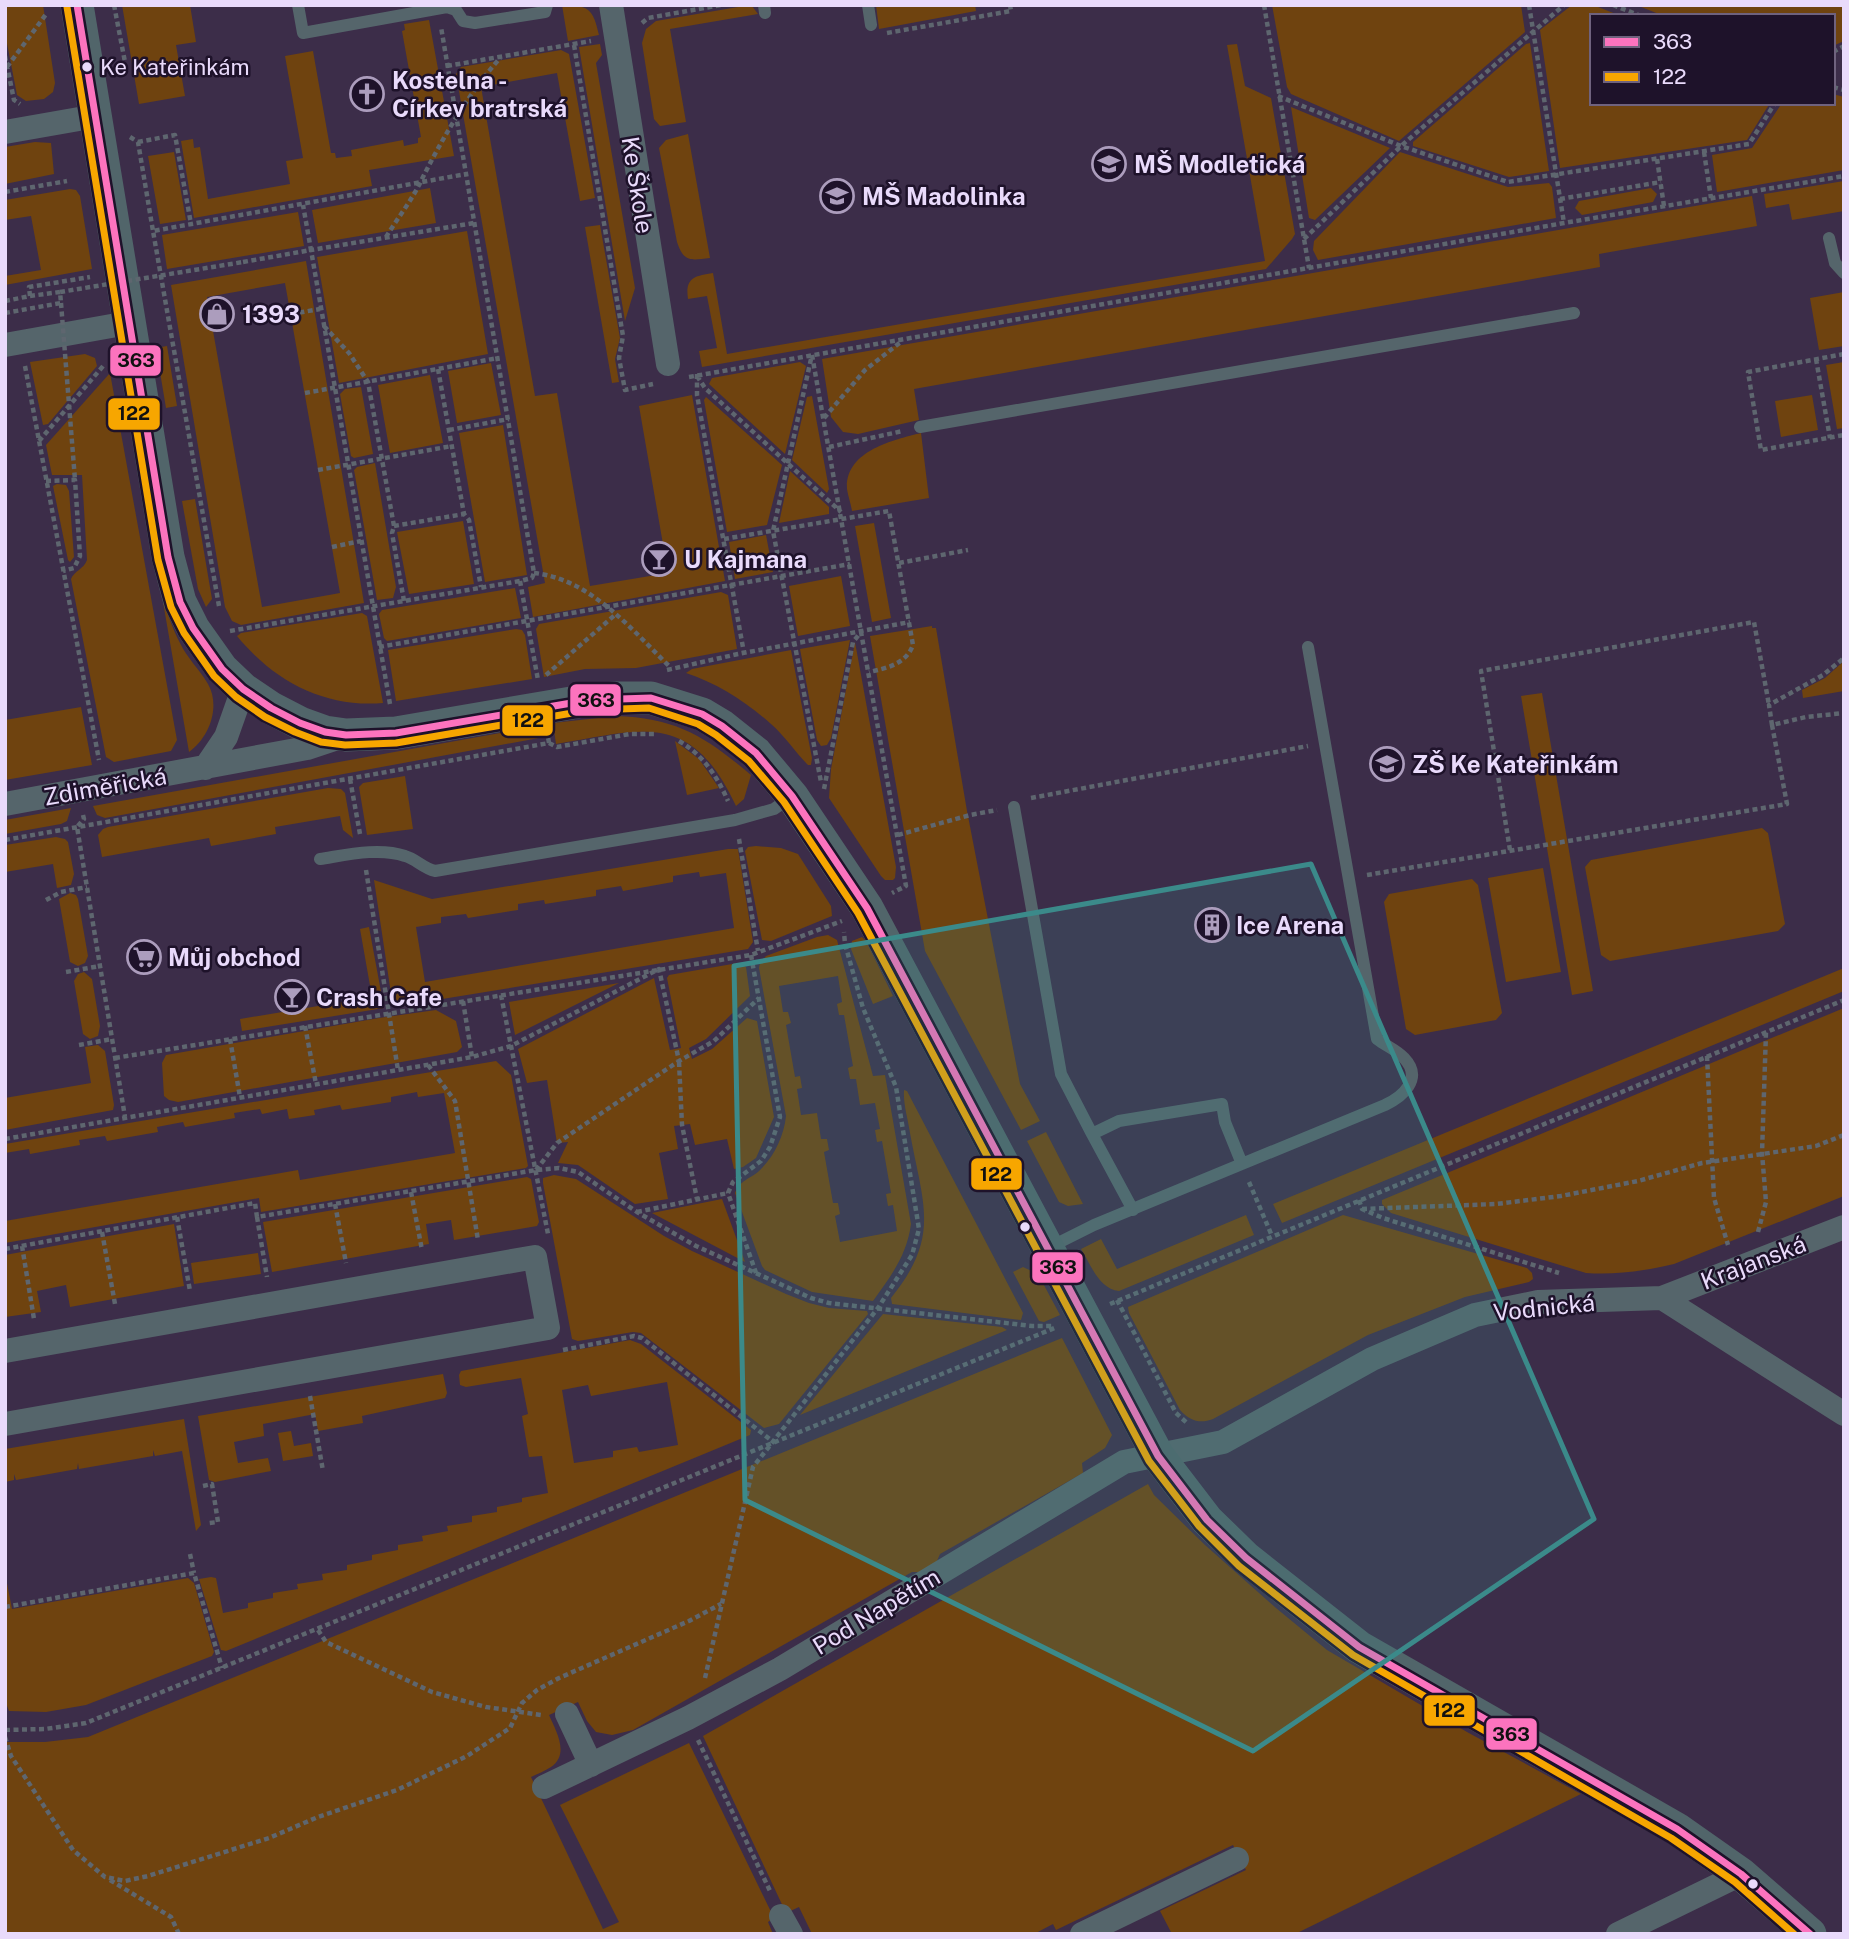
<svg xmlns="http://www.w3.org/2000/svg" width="1849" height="1939" font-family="'Public Sans',sans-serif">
<rect width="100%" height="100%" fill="#3c2d49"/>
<path fill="#6f430f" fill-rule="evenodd" d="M5,5H43L55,83L53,92L44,99L26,101L17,95L5,33Z
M122,5H190L196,42L176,45L185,96L139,104Z
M562,5C589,5 593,9 599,35L568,41Z
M876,5H975L976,11L879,29Z
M1272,5H1521L1525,32L1399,141L1291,94L1287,87Z
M1572,5H1593L1621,16H1592V103H1770L1747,140L1560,168L1540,30Z
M1636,5H1844V41L1833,46V16H1664Z
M744,6H752L758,14L670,29L686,122L660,126L654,119L642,43L646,29L656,21Z
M429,20L454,156L369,170L372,186L194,218L181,141L193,139L194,148L200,147L208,199L290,184L286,161L303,158L285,56L313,51L331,153H335L336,158L352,156L351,150L403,140L404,146L418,143V138L421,137L402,31L405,30L404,24Z
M1530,43L1549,171L1509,177L1413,146V142L1526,44Z
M600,44L602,55L596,63L635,288L625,321L579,47Z
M1237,44L1245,86L1271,98L1295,234L1292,239L1266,269L702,367L699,351L717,348L707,296L688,299C685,278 694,276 713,273L727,354L1265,261L1227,45Z
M561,50L569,54L595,198L580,201L557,73L481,87L535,396L557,393L590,586L668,573L639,406L692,395L725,581L533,617L528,587L545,583L456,74L461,67Z
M1833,94L1844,97V170L1717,192L1712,155L1752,148L1782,103H1833Z
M1291,107L1390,148L1315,220L1309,218Z
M688,134L710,258C691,260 684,263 677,242L659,148L666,140Z
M35,142L51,143L54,174L5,184V147Z
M174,152L186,220L160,224L148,156Z
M1400,152L1508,187L1549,183L1552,187L1556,218L1318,260L1313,250L1314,241Z
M1844,181V211L1792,220L1789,204L1766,208L1764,194Z
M430,188L436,223L318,243L312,210Z
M1651,188L1657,194L1653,202L1582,215L1575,208L1579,201Z
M70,189L76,190L80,196L92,269L5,285V276L41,270L31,216L5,220V200Z
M1752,196L1757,226L1599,254L1600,267L914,389L919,420L858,434L843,432L831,417L822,359Z
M298,212L304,246L167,269L162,235Z
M600,225L620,338L615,359L619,382L612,383L585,227Z
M467,231L488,354L339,383L317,257Z
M306,261L364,603L241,625L232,621L225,607L171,285ZM285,283L340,593L262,607L207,297Z
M1844,292V346L1819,350L1810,298Z
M167,346L177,406L166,408L156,348Z
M85,354L95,358L97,366L48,424L43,425L30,362Z
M800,362L806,366L785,454L709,384L712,378Z
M1844,362V428L1837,429L1826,365Z
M491,363L501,415L457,423L448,371Z
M110,373L177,740L171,751L114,762L106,757L71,579C74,571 84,569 87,560L82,475H52L46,445Z
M430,375L443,443L390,453L378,385Z
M361,387L373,454L354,458L351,456L340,394L345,389Z
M1812,395L1818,430L1781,437L1775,401Z
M812,396L829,489L827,493L792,460L807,397Z
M706,397L782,465L767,525L727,532L704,400Z
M503,425L527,575L485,582L459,433Z
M921,433L929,498L852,511C851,504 848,496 847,489C845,451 893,440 921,433Z
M375,463L396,587L393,598L377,600L354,470L357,467Z
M790,471L829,507V514L779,523Z
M57,484L66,485L69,491L74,557L70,562L68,560L53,486Z
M195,499L212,599L206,607L198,589L182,501Z
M463,521L474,584L409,594L397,532Z
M874,523L891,618L872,622L855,526Z
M766,535L773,572L735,579L729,542Z
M841,576L850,626L798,636L789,586Z
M515,588L521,618L387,641L384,638L379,614L382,610Z
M721,592L728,595L737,649L636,668L585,669L544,677L536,629L539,624Z
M163,602C169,616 173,630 180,643C187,658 200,670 208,684C221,707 209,738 189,752Z
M362,613L367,616L383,703C324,708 274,681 237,636L241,633Z
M932,626V628H936L967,811L1020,1084L1040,1121L1021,1130L925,951L870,636Z
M516,629L522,630L525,635L532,679L396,701L388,650Z
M850,640L831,738L827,745L821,746L817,740L800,649Z
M855,642L896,867L895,878L893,880H885L881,876L829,798L831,769Z
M791,650L812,758L811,765H808C795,752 785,736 771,724C746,702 717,683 686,673L692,669Z
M1844,661V691L1803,698L1802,690L1825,678Z
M1542,693L1593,991L1572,995L1521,696Z
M81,707L92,765L5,780V720Z
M616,716C677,718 706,737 751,775L744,799L736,806C691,710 644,729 556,744L553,723Z
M540,726L541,736L539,738L105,818L97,815L93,806Z
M675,741L699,759L719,788L687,795Z
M405,776L413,829L367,835L359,787L363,783Z
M328,788L341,789L345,793L353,838L343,830L340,816L275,827L276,834L211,846L209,838L102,857L98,835L103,829L108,827Z
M71,808L67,821L61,824L5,834V820Z
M1762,828L1768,833L1785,924L1778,931L1610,961L1601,955L1585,867L1591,860Z
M56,837L65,839L68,842L74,874L71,885L57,888L53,864L5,872V845Z
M756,846L781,848L798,854L831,906L832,916L771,941L762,940L745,851L748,847Z
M728,849H738L753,942L748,949L393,1007L374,880L432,899ZM699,872L700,877L726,873L734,928L425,982L416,927L441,923V917L466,914L468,918L518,910V904L544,900L545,904L596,896V890L621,886L623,891L673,882V876Z
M1543,868L1561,972L1506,982L1488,878Z
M1472,879L1478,885L1502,1013L1496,1020L1415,1035L1406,1029L1384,902L1389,894Z
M70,893L76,895L78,899L88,956L85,963L78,966L70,962L59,899Z
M369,927L384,1008L242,1031L240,1019L372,997L360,929Z
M828,935L837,940L873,1076L885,1075L911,1224C907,1255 891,1276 873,1301L812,1292L765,1270L762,1266L735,1193C740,1180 750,1179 759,1171C774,1157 784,1136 786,1116L759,968L760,963L766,956L817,937ZM838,976L842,1002L837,1004L839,1015H844L853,1066L848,1068L850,1079H856L860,1105L875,1103L880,1129L875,1130L877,1142L882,1141L891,1193L886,1194L888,1206L893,1205L897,1231L840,1242L835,1216L840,1214L838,1203H833L824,1152L829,1150L827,1139H821L817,1113L801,1115L797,1089L802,1088L800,1076L795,1077L786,1025L791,1023L788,1012H783L779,986Z
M862,937L866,941L893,996L873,1004L851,949L852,941Z
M738,963L746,967L750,996L706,1039L689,1048L692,1059L712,1049L747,1018L757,1021L774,1117L756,1158L743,1167L734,1169L727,1139L695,1145L690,1124L674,1126L678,1149L659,1153L668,1199L635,1204L578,1165L558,1163L568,1142L557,1143L547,1080L527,1083L518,1049L654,978L670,1050L681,1048L667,978L669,975Z
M1844,968V991L1282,1223L1273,1204Z
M84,972L92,979L100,1026L98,1036L90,1039L83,1034L74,981L78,974Z
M619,983L515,1035L509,1002Z
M1844,1008V1196L1674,1264C1645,1271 1616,1275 1586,1273L1391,1213L1382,1204V1200Z
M436,1010L456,1021L462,1047L457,1052L178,1102L169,1100L164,1096L162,1063L166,1055L379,1018Z
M98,1045L105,1051L114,1105L113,1110L5,1130V1098L91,1083L85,1047Z
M496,1061L511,1075L528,1166L526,1168L261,1212L259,1198L5,1243V1221L298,1170L300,1180L455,1153L444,1093L418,1097L417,1092L391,1097V1102L342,1110L340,1105L314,1110L315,1115L289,1119L287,1109L262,1114L260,1109L234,1113L235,1118L185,1127L183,1122L157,1127L158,1132L107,1141L105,1136L79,1140L80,1145L30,1154L29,1149L5,1153V1144Z
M904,1090L907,1091L1023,1313L1021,1320L892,1304L891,1298C941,1236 923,1205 910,1133C908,1119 903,1104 904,1090Z
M1046,1132L1083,1204L1068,1206L1059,1202L1027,1141Z
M554,1175L576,1179L664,1236L692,1251L786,1294L809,1303L829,1308L867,1311L868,1314L779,1424L764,1428L641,1333L633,1332L578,1341L572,1339L543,1183V1178Z
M527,1177L531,1179L539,1222L537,1226L454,1240L451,1220L426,1224L429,1244L272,1272L263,1222Z
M722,1199L745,1262L652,1213Z
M1246,1215L1254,1235L1119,1291C1099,1289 1091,1265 1081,1249L1101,1239L1117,1269Z
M1343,1215L1527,1268L1532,1273L1533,1279L1529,1282L1465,1297L1368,1335L1213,1419C1200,1424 1190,1421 1180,1410L1129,1313L1128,1307Z
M174,1224L184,1286L70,1307L66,1285L37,1291L41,1312L5,1317V1255Z
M258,1253L261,1274L194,1284L191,1263Z
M1023,1267L1038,1274L1060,1315L1044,1322L1039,1321L1013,1272Z
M883,1314L1002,1327L1007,1330L800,1415Z
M1062,1338L1112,1435L1105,1448L1082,1463L1083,1473L940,1554L936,1563L926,1572H912L633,1730L612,1735L596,1732L587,1721L578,1702L549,1715C556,1731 570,1754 551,1767C545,1771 537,1774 531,1777L603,1929L619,1922L560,1805L689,1743L774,1918L768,1922L773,1934H5V1742H45L88,1737Z
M630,1340L641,1344L751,1430L750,1435L226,1651L221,1650L199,1579L211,1577L216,1578L223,1613L248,1608V1603L273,1598V1593L298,1589L297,1584L323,1580L322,1574L347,1570V1565L372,1560V1555L398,1550V1545L423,1541L422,1536L448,1531L447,1526L472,1522V1516L497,1512V1507L522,1502V1498L548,1493L542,1456L529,1457L522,1416L528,1414L521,1378L466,1387L460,1385L459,1375L461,1371ZM667,1382L678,1445L639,1452L637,1447L613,1451V1457L574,1463L562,1390L588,1385L591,1396Z
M443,1374L447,1393L445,1398L362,1416L363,1423L318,1431L315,1414L263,1424L264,1436L234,1442L238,1463L268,1458L271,1471L215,1482L209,1480L198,1416Z
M184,1419L201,1525L196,1531L182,1451L155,1456L153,1450V1456L79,1469L78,1463L77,1469L16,1480L14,1474V1480L5,1482V1449Z
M291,1431L294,1446L311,1443L313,1456L283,1461L278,1433Z
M1148,1484L1154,1495L1205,1545L1276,1608L1327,1650L1467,1732L1581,1794L1295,1934H1172L1160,1911L1246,1870L1233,1845L1056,1930L1053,1924L1034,1934H812L799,1907L786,1913L703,1736Z
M5,1573L12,1609L188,1578L194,1583L214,1652L212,1656L86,1705L46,1712L9,1711L5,1700Z"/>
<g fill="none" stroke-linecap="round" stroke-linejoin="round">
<path stroke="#5e666f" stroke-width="4.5" stroke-dasharray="5 3.5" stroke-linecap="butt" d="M114,5L125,62L119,70
M1264,5L1309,268
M1529,5L1564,223
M1613,5L1641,16
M642,23L648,18L721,5
M887,33L1011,11L1010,5
M574,45L623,336L619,358L625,390L653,384
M1833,52L1844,46
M5,56L14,100L20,104
M447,66L591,41
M7,67L47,13
M1833,87L1844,90
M1278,96L1401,146L1508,182L1749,144L1775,103
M130,137L138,142L153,231
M138,142L175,135L191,224
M1704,152L1711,198
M1657,159L1664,206
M5,192L67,181
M1560,199L1661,182
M386,237C397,219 412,200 421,181C443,137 468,94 501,57
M1304,239L1401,146L1564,5
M243,262L311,250L303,205
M30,296L60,292
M5,301L30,296L29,287L90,277
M291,314L320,309
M324,326L349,353L368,382L394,526L392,533L404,601
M1844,354L1748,372L1761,450L1844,435
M812,355L906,886L892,893
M811,359L773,531L821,782
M1816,359L1830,438
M25,366L99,760
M438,369L464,514L469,520L481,587
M697,374V395L744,653
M697,376L705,388L841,512
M689,377L1564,223L1844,176
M305,393L498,358
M824,418L865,370L902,341
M449,430L509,419
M39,441L104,365
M829,447L903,431
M318,470L452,446
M46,481L75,480L80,556L74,568L63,571
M394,526L464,514
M724,539L889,511L913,645C906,664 887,668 869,672
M332,547L361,541
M899,563L968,550
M534,573C591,579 632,630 671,668
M520,581L538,680
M219,606L153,231L466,174
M230,631L520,581L532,578L534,573L441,27
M379,647L850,564
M667,670L738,654L910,622
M546,675L616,614
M390,704L311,250L474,223
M1772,725L1769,705L1823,675L1844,658
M679,741C703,755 717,776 728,801
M549,743L557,747L630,734H654
M350,779L360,834
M824,789L853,642L861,632
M1031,798L1308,746
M83,815L84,819L77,827L125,1117
M898,835L970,815L997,810
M739,839L758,951
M5,840L549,743L548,737
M1510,850L1481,671L1754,622L1769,705
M366,870L398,1070
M1367,875L1787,804L1772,725L1806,717L1844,713
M46,900L61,892L87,887
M751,955L780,1117L770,1147L761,1161L733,1182L728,1193L756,1273
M66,972L100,966
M501,995L548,1234
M463,1001L472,1057
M305,1026L316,1084
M230,1039L240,1097
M79,1045L112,1039
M1707,1056L1714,1198L1728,1245
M115,1058L751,955L842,921
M679,1062L682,1125L697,1199
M428,1065L455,1101L478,1240
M5,1139L472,1057L511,1046L659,969L679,1061L714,1041L759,998
M536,1170L557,1143L679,1061
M1249,1182L1272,1236
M411,1192L422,1250
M1359,1200L1362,1209L1383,1218L1559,1273
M335,1204L346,1263
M1362,1209L1496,1204L1561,1196L1638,1181L1702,1163L1816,1146L1844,1135
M637,1212L728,1193
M177,1217L190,1291
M257,1217L267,1277
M102,1232L115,1304
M1758,1232L1766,1202L1762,1153L1766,1032
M22,1246L34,1319
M5,1249L255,1203L257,1217L536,1170L559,1168L578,1172L637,1212L696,1246L811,1298L829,1303L1032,1326H1053
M1117,1300L1176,1413L1187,1423
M1110,1304L1844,1000
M563,1350L634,1336L642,1338L772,1441
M310,1396L323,1471
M203,1486L212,1484L218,1522L209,1523
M190,1554L194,1573
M5,1607L194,1573L222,1668
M318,1630L326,1642L432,1692L486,1707L541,1715
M705,1678L753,1467L878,1308L912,1255L919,1229L896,1087L863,1008L845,944L844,932
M5,1730L45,1729L86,1723L1057,1327
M5,1737L11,1756L73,1850L105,1877L125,1881L148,1876L269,1838L318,1817L397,1790L467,1756L510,1728L522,1703L537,1690L559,1678L689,1621L721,1604
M698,1740L771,1893
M110,1880L171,1917L179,1934"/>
<path stroke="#55656b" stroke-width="12" d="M298,5L303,33L447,7L456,10L463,21L475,23L545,12L547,5
M764,5L765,13
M868,5L871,25
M1829,238L1835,263L1844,273
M920,427L1574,313
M1014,807L1061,1074L1092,1134
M320,859C346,855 379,847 405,856C416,859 423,868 435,871L735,820L774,809L791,797
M1133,1210L1092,1134L1119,1121L1222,1104L1225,1122L1242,1164
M1050,1247L1094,1225L1385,1105C1402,1097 1424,1079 1404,1058C1397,1050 1386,1046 1377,1039L1308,647"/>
<path stroke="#55656b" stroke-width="24" d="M611,5L668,364
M5,132L96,116
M5,345L128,323
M205,768L226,737L243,689
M5,804L307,748L346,735
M1662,1298L1844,1227
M5,1351L535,1257L548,1328L5,1424
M567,1714L591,1765
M544,1787L688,1718L780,1669L1124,1462L1223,1442L1372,1359L1475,1315L1538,1302L1662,1298L1844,1414
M781,1916L791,1934
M1082,1934L1237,1859
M1618,1934L1741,1874"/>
<path stroke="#51656a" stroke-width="33" d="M77,5L168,557L180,602L193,628L222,669L243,689L271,708L300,723L325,732L346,735L396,733L589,700L617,698H651L702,714L722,726L756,753L792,796L867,908L1158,1456L1207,1520L1246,1558L1359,1647L1677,1829L1741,1874L1810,1934"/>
<path stroke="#5e666f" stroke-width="4.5" stroke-dasharray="5 3.5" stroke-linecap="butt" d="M61,303L75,480
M5,313L61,303L60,292L243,262"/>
<g stroke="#1e122a" stroke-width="12">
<path id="bus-1" d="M77,5L168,557L180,602L193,628L222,669L243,689L271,708L300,723L325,732L346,735L396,733L589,700L651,698L702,714L722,726L756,753L792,796L867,908L1158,1456L1207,1520L1246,1558L1359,1647L1677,1829L1741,1874L1810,1934"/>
</g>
<g stroke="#1e122a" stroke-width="12">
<path id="bus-2" d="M67,7L158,560L171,607L184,633L214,676L236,697L265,717L295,732L321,742L345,745L396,743L590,710L649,708L698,724L716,735L749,761L784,802L858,913L1149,1461L1199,1526L1239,1566L1353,1655L1671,1838L1735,1882L1794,1934"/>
</g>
<use href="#bus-1" stroke="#fc73be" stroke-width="7"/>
<use href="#bus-2" stroke="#f7a600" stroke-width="7"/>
</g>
<path fill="#3b8a8a" fill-opacity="0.2" stroke="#3b8a8a" stroke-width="5" stroke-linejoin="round" d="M1311,864L1594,1519L1253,1751L745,1500L734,966Z"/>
<defs>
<g id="church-ring" transform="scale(1.75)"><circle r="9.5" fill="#1e122a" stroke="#ac9dbd" stroke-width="1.5"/><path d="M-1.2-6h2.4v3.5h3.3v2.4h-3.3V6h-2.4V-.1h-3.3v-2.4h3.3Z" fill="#ac9dbd"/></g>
<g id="school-ring" transform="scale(1.75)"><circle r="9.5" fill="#1e122a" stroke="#ac9dbd" stroke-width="1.5"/><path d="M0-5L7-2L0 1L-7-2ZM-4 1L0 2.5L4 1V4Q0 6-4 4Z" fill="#ac9dbd"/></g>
<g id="shop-ring" transform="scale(1.75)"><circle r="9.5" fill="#1e122a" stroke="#ac9dbd" stroke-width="1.5"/><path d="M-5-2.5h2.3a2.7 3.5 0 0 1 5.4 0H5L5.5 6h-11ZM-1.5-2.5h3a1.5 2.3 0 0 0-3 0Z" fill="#ac9dbd"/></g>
<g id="bar-ring" transform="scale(1.75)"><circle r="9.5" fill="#1e122a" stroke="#ac9dbd" stroke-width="1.5"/><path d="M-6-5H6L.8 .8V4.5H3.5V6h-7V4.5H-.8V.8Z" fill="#ac9dbd"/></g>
<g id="building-ring" transform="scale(1.75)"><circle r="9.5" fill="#1e122a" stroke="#ac9dbd" stroke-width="1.5"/><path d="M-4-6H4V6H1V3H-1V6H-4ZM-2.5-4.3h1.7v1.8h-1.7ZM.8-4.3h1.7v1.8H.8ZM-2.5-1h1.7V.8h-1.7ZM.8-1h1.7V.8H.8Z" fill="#ac9dbd"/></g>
<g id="supermarket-ring" transform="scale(1.75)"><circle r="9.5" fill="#1e122a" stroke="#ac9dbd" stroke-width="1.5"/><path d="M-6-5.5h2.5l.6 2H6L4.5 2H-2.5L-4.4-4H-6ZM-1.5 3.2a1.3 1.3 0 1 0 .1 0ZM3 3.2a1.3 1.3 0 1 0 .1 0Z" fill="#ac9dbd"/></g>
</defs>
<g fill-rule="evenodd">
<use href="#church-ring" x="367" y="94"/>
<use href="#school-ring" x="1109" y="164"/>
<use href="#school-ring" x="837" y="196"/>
<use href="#shop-ring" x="217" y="314"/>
<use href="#bar-ring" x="659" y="559"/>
<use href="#school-ring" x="1387" y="764"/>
<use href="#building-ring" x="1212" y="925"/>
<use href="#supermarket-ring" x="144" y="957"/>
<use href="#bar-ring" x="292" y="997"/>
</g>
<g fill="#e9dafb" stroke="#1e122a" stroke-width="2.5">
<circle cx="87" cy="67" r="6"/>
<circle cx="1025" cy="1227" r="6"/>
<circle cx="1753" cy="1884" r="6"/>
</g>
<g text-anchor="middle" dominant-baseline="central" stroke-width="5" stroke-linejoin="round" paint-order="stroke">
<g font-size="22" fill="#e9dafb" stroke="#1e122a" text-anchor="start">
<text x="100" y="67">Ke Kateřinkám</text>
</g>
<g font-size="24" font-weight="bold" fill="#e9dafb" stroke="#1e122a" text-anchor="start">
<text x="392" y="80">Kostelna -<tspan x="392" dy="28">Církev bratrská</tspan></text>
<text x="1134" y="164">MŠ Modletická</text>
<text x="862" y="196">MŠ Madolinka</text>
<text x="242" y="314">1393</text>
<text x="684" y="559">U Kajmana</text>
<text x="1412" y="764">ZŠ Ke Kateřinkám</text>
<text x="1236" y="925">Ice Arena</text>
<text x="168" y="957">Můj obchod</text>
<text x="316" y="997">Crash Cafe</text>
</g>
<g font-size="24" fill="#e9dafb" stroke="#1e122a">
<text transform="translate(638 185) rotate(81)">Ke Škole</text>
<text transform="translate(105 786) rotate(-10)">Zdiměřická</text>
<text transform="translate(1753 1262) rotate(-21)">Krajanská</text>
<text transform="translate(1544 1307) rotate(-6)">Vodnická</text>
<text transform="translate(876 1611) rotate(-31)">Pod Napětím</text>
</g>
</g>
<g stroke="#1e122a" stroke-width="2.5">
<rect x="109" y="344" width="53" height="33" rx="7" fill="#fc73be"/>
<rect x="107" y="397" width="54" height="34" rx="7" fill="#f7a600"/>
<rect x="569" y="683" width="53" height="34" rx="7" fill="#fc73be"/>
<rect x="501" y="704" width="53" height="33" rx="7" fill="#f7a600"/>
<rect x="970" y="1157" width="53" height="34" rx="7" fill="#f7a600"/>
<rect x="1031" y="1251" width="53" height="33" rx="7" fill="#fc73be"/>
<rect x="1423" y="1694" width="53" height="33" rx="7" fill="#f7a600"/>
<rect x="1485" y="1717" width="53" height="34" rx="7" fill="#fc73be"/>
</g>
<g font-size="19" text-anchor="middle" font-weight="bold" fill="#111">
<text x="136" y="367">363</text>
<text x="134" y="420">122</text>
<text x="596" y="707">363</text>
<text x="528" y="727">122</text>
<text x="996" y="1181">122</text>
<text x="1058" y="1274">363</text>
<text x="1449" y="1717">122</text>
<text x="1511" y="1741">363</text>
</g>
<rect width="1849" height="1939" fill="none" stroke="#e9dafb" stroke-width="14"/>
<rect x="1590" y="14" width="245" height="91" fill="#1e122a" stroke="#6f627e" stroke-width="2"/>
<rect x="1604" y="37" width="35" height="10" fill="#fc73be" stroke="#6f627e" stroke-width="2"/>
<text x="1653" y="49" font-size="21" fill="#e9dafb">363</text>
<rect x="1604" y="72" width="35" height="10" fill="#f7a600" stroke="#6f627e" stroke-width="2"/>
<text x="1653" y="84" font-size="21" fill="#e9dafb">122</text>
</svg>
